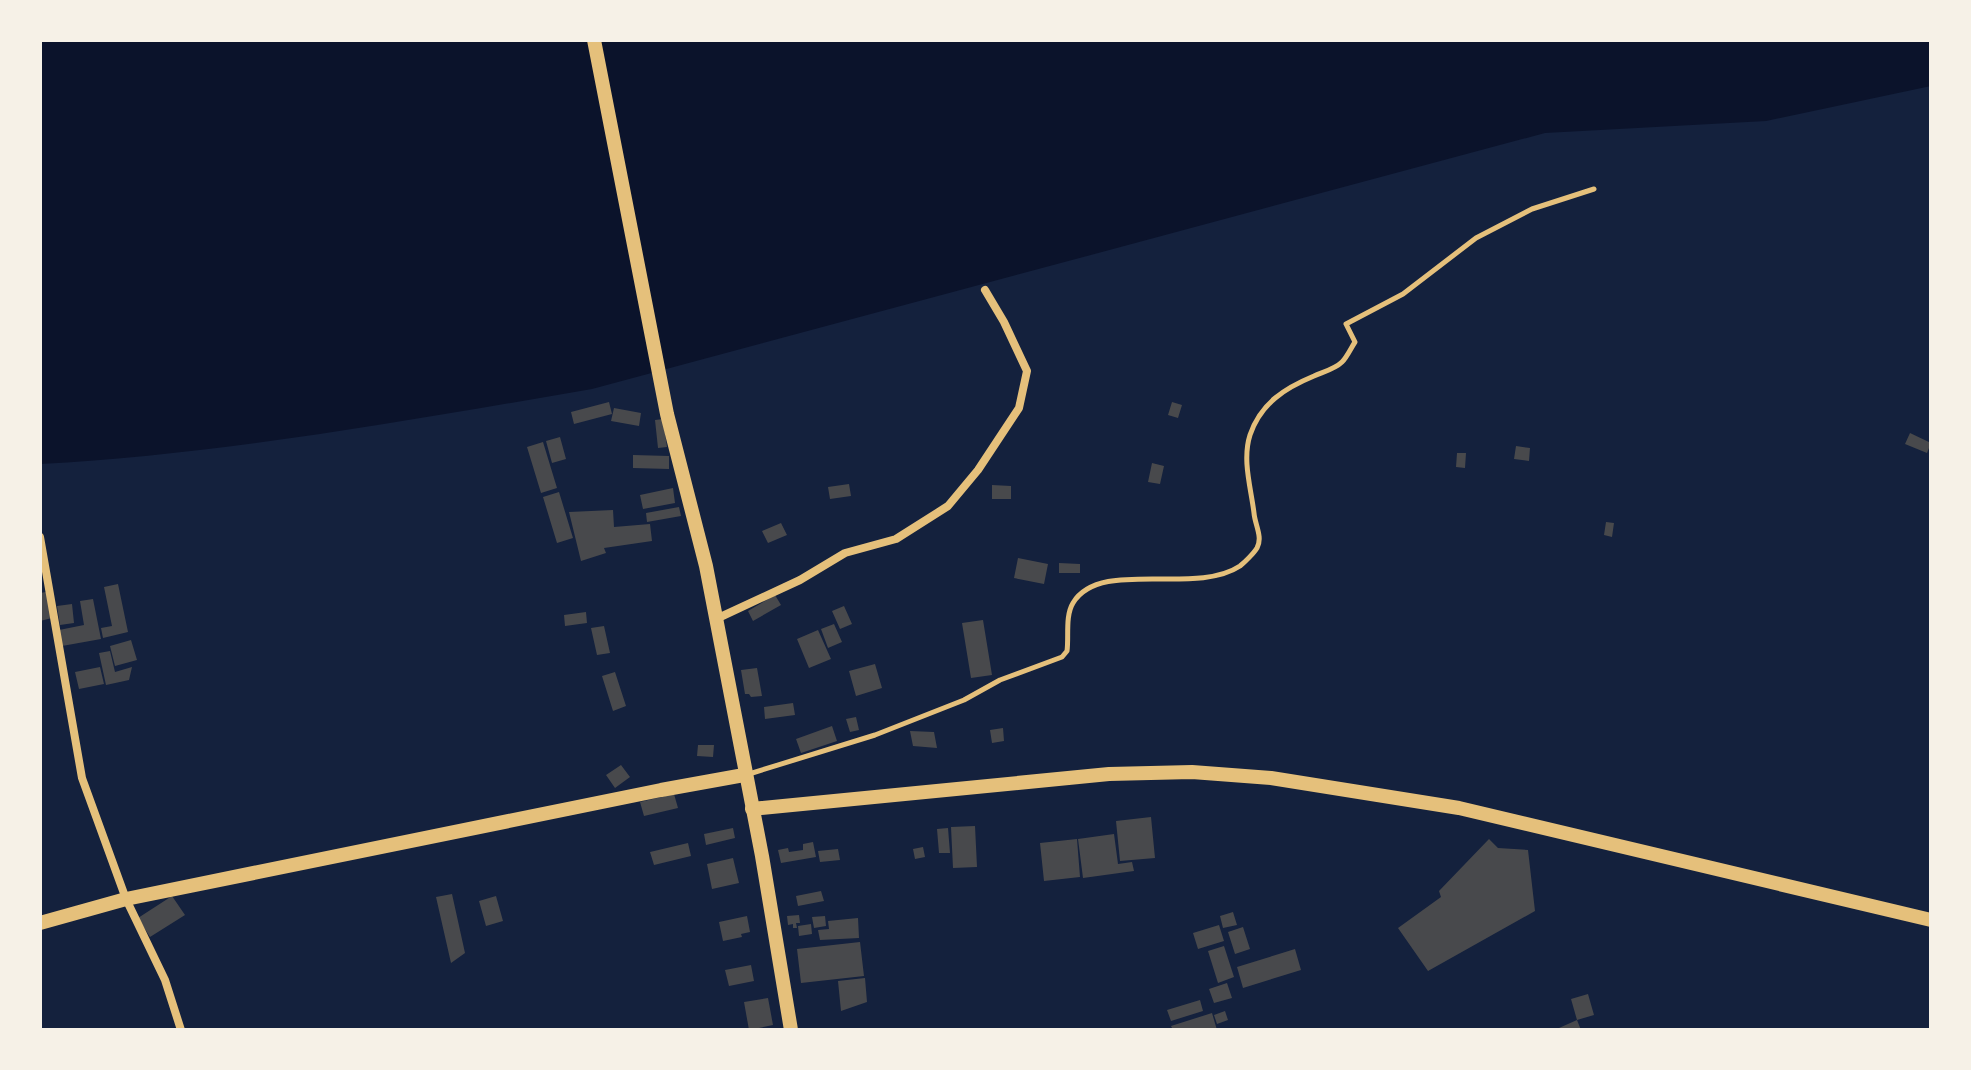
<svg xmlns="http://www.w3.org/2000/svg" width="1971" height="1070" font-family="Signika,sans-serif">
<rect width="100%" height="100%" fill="#14213d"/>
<path fill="#0b132b" d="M40,40H1931V86L1766,121L1545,133L592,389C410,420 225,454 40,464Z"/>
<path fill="#48494c" d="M609,402L612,414L574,424L571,412Z
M1172,402L1182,405L1178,418L1168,415Z
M614,408L641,413L639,426L611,421Z
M663,419L667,447L658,448L655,420Z
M1910,433L1931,443L1927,453L1905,444Z
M560,437L566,459L552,463L546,441Z
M543,442L557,488L541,493L527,447Z
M1516,446L1530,448L1529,461L1514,459Z
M1457,453H1466L1465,468L1456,467Z
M633,455L669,456V469L633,468Z
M1152,463L1164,466L1160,484L1148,482Z
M849,484L851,496L830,499L828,487Z
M992,485L1011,486V499H992Z
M673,488L675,503L643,509L640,495Z
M559,492L573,538L557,543L543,497Z
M679,507L681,516L647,522L646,513Z
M613,510L614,527L650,524L652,541L604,548L606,553L581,561L569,512Z
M1606,522L1614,523L1612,537L1604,535Z
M781,523L787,535L768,543L762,531Z
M1018,558L1048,564L1044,584L1014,578Z
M1059,563L1080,564V573H1059Z
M118,584L128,632L103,638L101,628L112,626L104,587Z
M46,592L52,618L40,621V593Z
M775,595L781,605L753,621L748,611Z
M93,599L101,639L62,646L59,630L84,625L80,601Z
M72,604L74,623L60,625L57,606Z
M844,606L852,624L840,629L832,611Z
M586,612L587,623L565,626L564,615Z
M983,620L992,675L971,678L962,623Z
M834,624L842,642L828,648L821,629Z
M604,626L610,653L597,655L591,628Z
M818,630L831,659L809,668L797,639Z
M131,640L137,660L115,666L110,646Z
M110,651L115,672L132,667L129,680L106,685L99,653Z
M875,664L882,688L856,696L849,671Z
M100,667L104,684L79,689L75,672Z
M757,668L762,696L751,697L749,694H745L741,670Z
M615,672L626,706L613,711L602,676Z
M793,703L795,715L765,719L764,707Z
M856,717L859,730L850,732L846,719Z
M832,726L837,741L801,753L796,739Z
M1003,728L1004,741L992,743L990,730Z
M910,731L934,732L937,748L913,746Z
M698,745H714L713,757L697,756Z
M621,765L630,777L615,788L606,775Z
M674,794L678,808L644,816L640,802Z
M1151,817L1155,858L1120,861L1116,821Z
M975,826L977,867L953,868L951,827Z
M733,828L735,838L706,845L704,834Z
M948,828L950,853H939L937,829Z
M1114,834L1118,864L1132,862L1134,871L1083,878L1078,839Z
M1077,839L1080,877L1044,881L1040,843Z
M1489,839L1498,848L1528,850L1535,911L1428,971L1398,928L1441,897L1439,891Z
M813,842L816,857L781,863L778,850L788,848L789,852L803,850V844Z
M688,843L691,856L654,865L650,852Z
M923,847L925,857L915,859L913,849Z
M838,849L840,860L820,862L818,851Z
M733,858L739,883L712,889L707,864Z
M821,891L824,901L798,906L796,896Z
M452,894L465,953L451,963L436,897Z
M172,896L185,915L150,937L138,918Z
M496,896L503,921L486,926L479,901Z
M1233,912L1237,925L1223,928L1220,916Z
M799,915L800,923H796L797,928H793V924L788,925L787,916Z
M747,916L750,932L741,934L742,937L723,941L719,922Z
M825,916L826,926L814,928L812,917Z
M858,918L859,938L820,940L818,930L829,929L828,921Z
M811,924L812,934L799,936L798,926Z
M1219,925L1224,941L1198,949L1193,933Z
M1243,927L1250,949L1235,954L1228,932Z
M860,942L864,976L801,983L797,949Z
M1224,946L1234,977L1218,983L1208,951Z
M1295,949L1301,970L1243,988L1237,967Z
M751,965L754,981L729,986L725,970Z
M865,978L867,1002L841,1011L838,981Z
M1227,983L1232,998L1214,1003L1209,989Z
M1588,994L1594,1015L1577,1020L1581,1030H1560L1559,1028L1577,1020L1571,999Z
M768,998L773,1025L749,1030L744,1002Z
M1200,1000L1203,1011L1171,1021L1167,1010Z
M1225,1011L1228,1020L1217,1024L1214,1015Z
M1212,1013L1217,1030H1173L1171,1026Z"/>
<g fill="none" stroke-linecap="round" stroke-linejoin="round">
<path stroke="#e5c07b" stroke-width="5" d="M749,774L875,735L964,700L1000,680L1062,657L1067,651C1069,637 1065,616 1073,603C1100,558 1195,596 1240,566C1245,562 1254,553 1257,548C1263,537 1255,525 1254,513C1251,488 1242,460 1250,435C1261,403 1285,388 1314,376C1323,372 1335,369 1342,362C1347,357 1351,348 1355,342L1346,324L1403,294L1476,238L1532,209L1594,189"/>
<path stroke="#e5c07b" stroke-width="8" d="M40,537L82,778L126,899L165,980L181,1030
M716,619L800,580L845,553L896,539L948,506L978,470L1019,408L1027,371L1004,322L985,290"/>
<path stroke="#e5c07b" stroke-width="14" d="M752,809L1109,774L1192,772L1271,778L1459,808L1931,920
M40,923L126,899L661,790L744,775"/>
<path stroke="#e5c07b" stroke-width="14" d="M594,40L667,414L706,566L762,856L791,1030"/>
</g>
<rect width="1971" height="1070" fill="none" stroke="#f6f1e7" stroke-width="84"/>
</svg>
